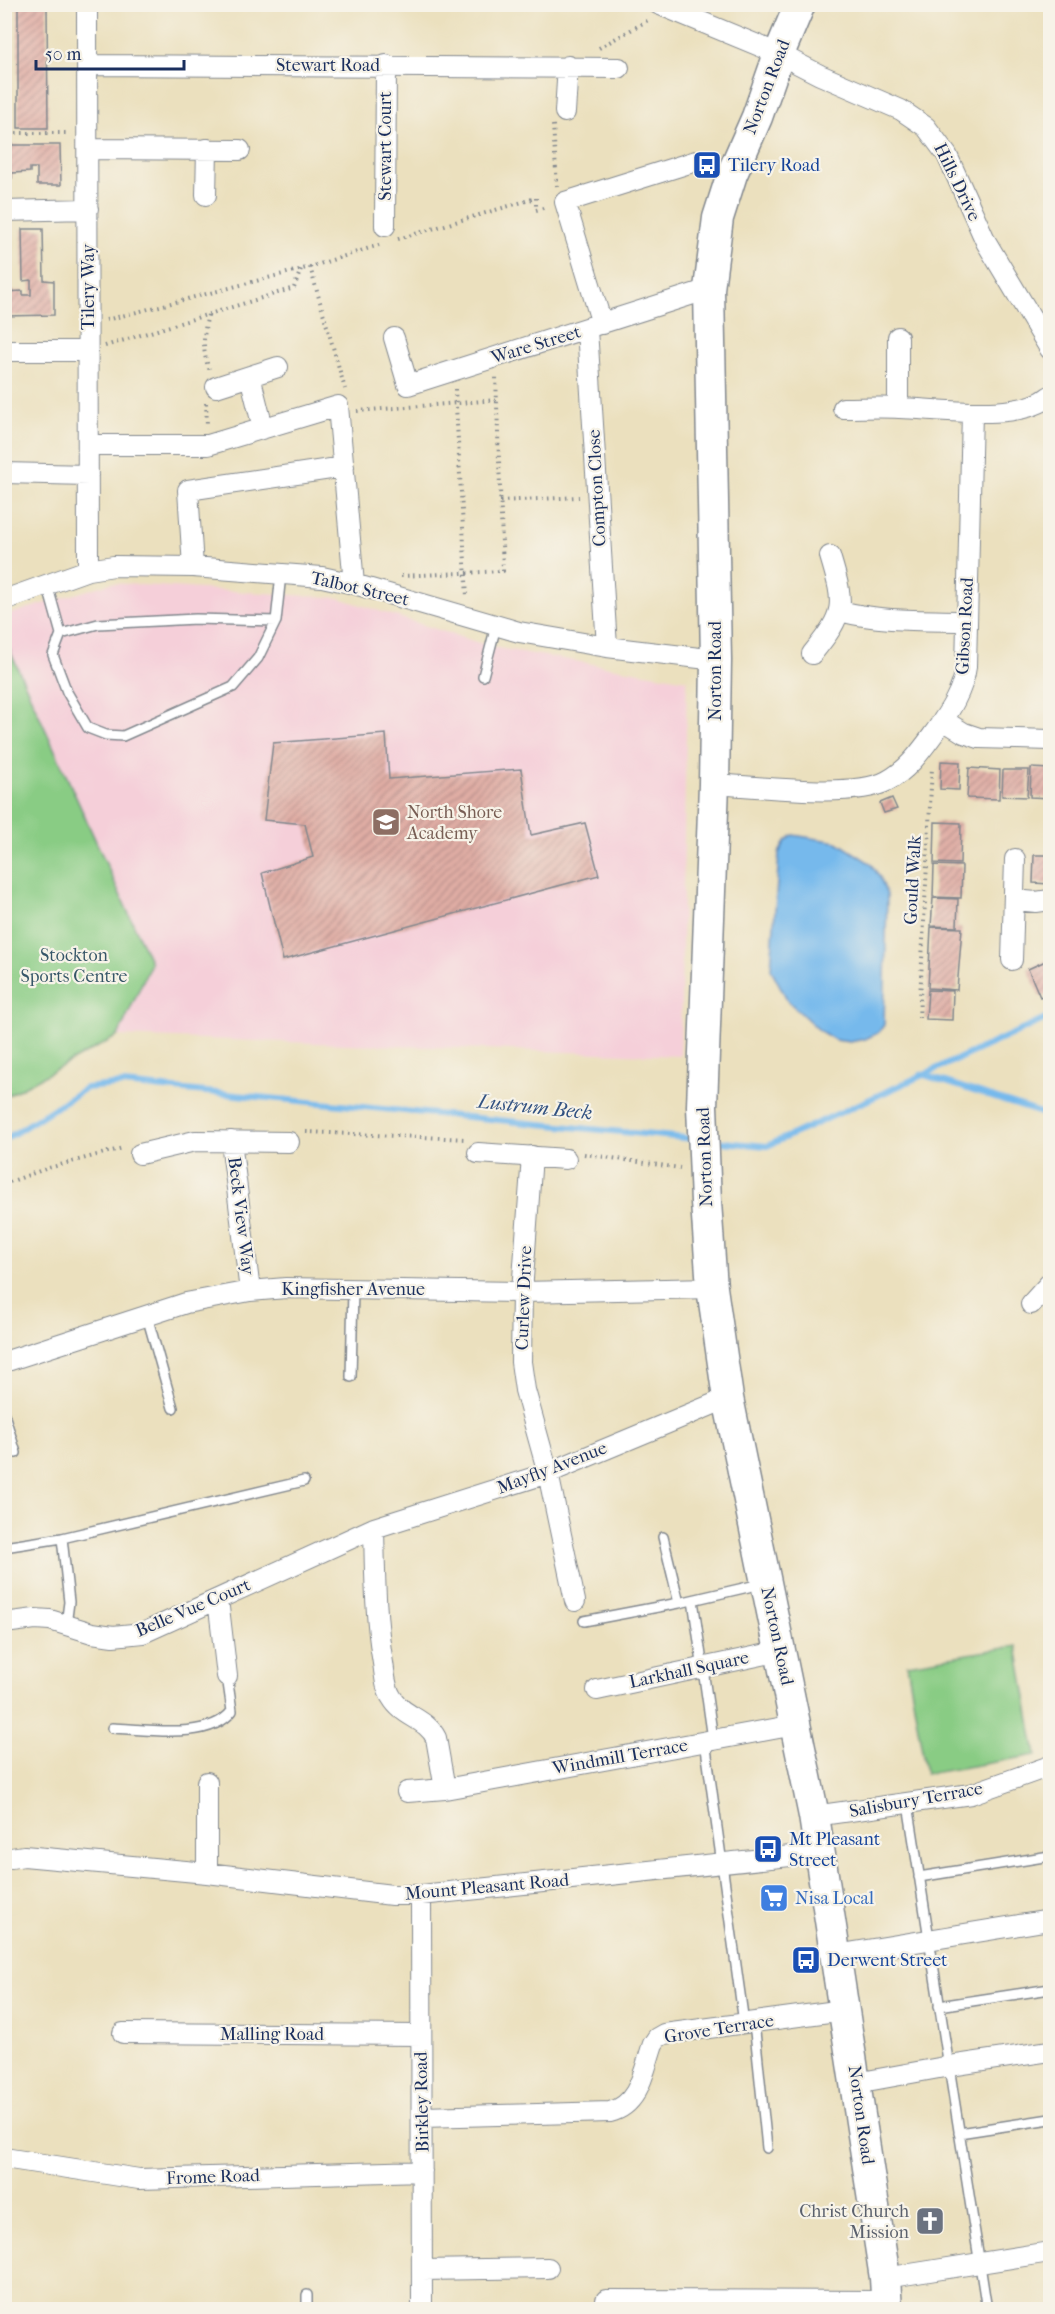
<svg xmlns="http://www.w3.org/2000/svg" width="1055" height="2314" font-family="'IM FELL French Canon',serif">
<defs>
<pattern id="building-hatch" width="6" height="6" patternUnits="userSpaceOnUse" patternTransform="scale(1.5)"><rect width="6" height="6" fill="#e0ada4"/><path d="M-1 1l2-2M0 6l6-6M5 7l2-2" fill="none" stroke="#b58d89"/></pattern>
</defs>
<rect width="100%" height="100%" fill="#f7f3e8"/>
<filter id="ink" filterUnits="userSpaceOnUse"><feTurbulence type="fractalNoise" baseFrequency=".0167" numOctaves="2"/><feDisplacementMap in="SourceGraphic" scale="12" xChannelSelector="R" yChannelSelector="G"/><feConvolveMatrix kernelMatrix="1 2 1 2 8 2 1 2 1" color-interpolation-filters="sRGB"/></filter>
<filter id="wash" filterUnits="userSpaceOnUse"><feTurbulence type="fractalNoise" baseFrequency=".008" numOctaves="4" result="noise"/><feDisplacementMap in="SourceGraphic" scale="24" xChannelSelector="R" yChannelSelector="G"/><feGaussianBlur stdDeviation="1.35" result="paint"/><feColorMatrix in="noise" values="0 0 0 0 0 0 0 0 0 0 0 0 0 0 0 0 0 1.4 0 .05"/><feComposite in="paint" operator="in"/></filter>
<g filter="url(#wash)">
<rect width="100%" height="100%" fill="#ebe0be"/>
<path fill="#f5cfd9" d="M111,583L339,598L492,647L687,680L680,1056L118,1036L151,963L5,640L4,617L10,614Z"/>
<path fill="#89cc84" stroke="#527e71" stroke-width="1.5" d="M5,640L151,963L118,1036L5,1097Z
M1017,1646L1036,1755L926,1774L907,1664Z"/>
<path fill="#76b9ec" stroke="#4874a5" stroke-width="1.5" d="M793,835L837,842L870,863L880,877L887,895L884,1025L878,1033L865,1039L850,1042L835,1040L820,1031L788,1001L771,969L779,853L785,842Z"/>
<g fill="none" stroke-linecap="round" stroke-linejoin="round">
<path stroke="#76b9ec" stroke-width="6" d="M921,1074L1050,1116
M4,1140L86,1088L123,1084L695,1139
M711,1141L767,1146L1050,1017"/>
</g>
<g id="blocks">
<path fill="url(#building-hatch)" d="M18,4H47L48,128H18Z
M4,145H60L61,185H37V168H30V172L12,173V178H4Z
M22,229H43L44,280L54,281V315L4,316V292L23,291V295H31V280L23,281Z
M386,734L389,779L521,769L531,835L585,823L599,875L283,960L262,873L313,857L305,824L264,820L273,743Z
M941,761L960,762L959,790L940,789Z
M969,768L1000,770L999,799L967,798Z
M1031,768L1050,769V798L1030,797Z
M1003,770H1029L1027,797L1002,796Z
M892,798L897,809L884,813L880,803Z
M935,822L961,823L960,864L934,863Z
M1034,855H1050V884L1033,883Z
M934,865L962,866L961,898L933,897Z
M933,898L958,899L957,927L931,926Z
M931,927L962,928L957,990L928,988Z
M1050,959V993L1040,997L1028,969Z
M928,990L953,991L952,1020L926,1019Z"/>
</g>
</g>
<g filter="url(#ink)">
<use href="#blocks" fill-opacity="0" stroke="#83888e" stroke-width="1.5"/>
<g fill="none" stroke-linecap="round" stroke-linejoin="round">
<g stroke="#83888e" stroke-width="12">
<path id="lane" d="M47,584L61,634L53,655L67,692L88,728L106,735L123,736L233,687L258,658L276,621L281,574
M61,634L98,624L196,619L276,621
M483,676L496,626
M147,1316L173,1408
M351,1377L353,1289
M4,1414L16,1453
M663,1537L679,1603
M62,1538L304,1481
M4,1547L62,1538L69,1602L66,1625
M693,1600L713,1739
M584,1621L679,1603L761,1584
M112,1728C145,1729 209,1741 232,1711L227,1676
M705,1741L744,2023
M908,1804L987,2310
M919,1877L1050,1856
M939,2006L1050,1989
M754,2022L767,2148
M959,2133L1050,2119
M307,2295V2310"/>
</g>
<g stroke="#83888e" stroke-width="22">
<path id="street" d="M87,4L88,570
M658,4L779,54L820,75L901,110L926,127L947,155L986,242L1050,349
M87,65L619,68
M565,112L568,66
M88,149L240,150
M206,195L207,149
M4,211L88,209
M385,226L386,65
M602,324L565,202L696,161
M587,329L607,647
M898,337V408
M394,338L408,385L709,289
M4,351H88
M250,376L263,428
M216,387L278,367
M843,408C862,408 881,407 899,408C940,409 1019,422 1050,396
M88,445H208L338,406L354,584
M4,473L88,475
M193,567L188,490L344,467
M4,600L88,570L114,566L193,567L322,577L354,584L519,632L607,647L716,660
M840,611C882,622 924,620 967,621
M812,654C846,612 845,606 830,556
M943,720L964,733L979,738L1050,740
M714,784C756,786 853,799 887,781C908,770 921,751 935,732C949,712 963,691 966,667L972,412
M1014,900L1036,902L1050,900
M1012,960L1015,859
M231,1141L250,1291
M478,1153L566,1159
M140,1154L195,1141L289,1142
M532,1156L522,1292L521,1362L525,1390L548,1473L575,1601
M1031,1304L1050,1283
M4,1362L186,1303L250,1291L286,1288L522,1292L712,1288
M374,1528C375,1573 375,1618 383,1663C385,1675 385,1688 392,1698C403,1717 426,1718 436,1738L445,1789
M218,1599L227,1676
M4,1623L35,1619L50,1620L92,1633L113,1636L143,1633L374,1528L548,1473L728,1398
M597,1690L781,1651
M207,1782V1873
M407,1792L445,1789L795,1725
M814,1816L971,1794L1050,1766
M11,1858L24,1856L207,1873L392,1895H421L819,1853
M421,1895L422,2310
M836,1955L1050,1920
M123,2033L421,2035
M856,2083L950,2066L1050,2051
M422,2117L610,2112C640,2105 644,2069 653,2044L657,2038L664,2034L844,2010
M4,2158L139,2179L422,2171
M422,2270L548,2268
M885,2278L1050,2252
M606,2300L886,2301"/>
</g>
<g stroke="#83888e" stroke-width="33">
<path id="primary" d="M800,4L779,54L757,117L732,174L718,218L709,289L716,660L714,784L702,1106L706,1202L712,1288L728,1398L814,1816L885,2278L887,2310"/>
</g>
<path stroke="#83888e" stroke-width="4" stroke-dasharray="1.5 4.5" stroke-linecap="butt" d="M599,48L650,19
M553,125L557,186
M4,133H69
M398,239L536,198V210L547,207
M310,267L345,389
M208,315C203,334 202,351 209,369
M106,320L310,267L379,245
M105,346L294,288L301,269
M455,389L467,597
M206,403L207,425
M357,411L497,400
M500,501L579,497
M401,576L503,571L496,377
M919,1018L932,767
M306,1132L466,1139
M584,1154L680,1168
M4,1184L45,1169L123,1148"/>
<use href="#lane" stroke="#fff" stroke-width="9"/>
<use href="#street" stroke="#fff" stroke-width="20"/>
<use href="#primary" stroke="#fff" stroke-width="30"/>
</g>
</g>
<defs>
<g id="bus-square" transform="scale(1.5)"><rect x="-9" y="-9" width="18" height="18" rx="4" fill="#1a4fb4" stroke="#f7f3e8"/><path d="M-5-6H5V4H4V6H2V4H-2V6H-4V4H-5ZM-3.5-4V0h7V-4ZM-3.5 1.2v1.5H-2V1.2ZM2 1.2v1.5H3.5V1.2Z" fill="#fff"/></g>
<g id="school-square" transform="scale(1.5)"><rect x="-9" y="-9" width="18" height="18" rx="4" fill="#8d6e63" stroke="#f7f3e8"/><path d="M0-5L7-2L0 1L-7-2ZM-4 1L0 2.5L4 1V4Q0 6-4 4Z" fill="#fff"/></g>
<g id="supermarket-square" transform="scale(1.5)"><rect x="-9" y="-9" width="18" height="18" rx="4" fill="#3f7fe0" stroke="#f7f3e8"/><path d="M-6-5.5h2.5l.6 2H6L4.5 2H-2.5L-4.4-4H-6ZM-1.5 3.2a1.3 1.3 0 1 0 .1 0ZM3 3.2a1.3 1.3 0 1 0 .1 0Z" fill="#fff"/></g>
<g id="church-square" transform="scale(1.5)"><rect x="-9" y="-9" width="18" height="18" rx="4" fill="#6b7280" stroke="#f7f3e8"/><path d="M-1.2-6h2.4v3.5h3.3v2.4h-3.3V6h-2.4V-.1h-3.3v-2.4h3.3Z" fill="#fff"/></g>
</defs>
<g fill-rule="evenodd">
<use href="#bus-square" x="707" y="165"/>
<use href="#school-square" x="386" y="822"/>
<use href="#bus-square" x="768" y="1849"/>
<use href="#supermarket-square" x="774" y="1898"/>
<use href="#bus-square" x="806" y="1960"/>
<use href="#church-square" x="930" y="2221"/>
</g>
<g text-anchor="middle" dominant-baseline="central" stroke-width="4.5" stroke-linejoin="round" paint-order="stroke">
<g font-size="18" fill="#1b2f5e" stroke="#f7f3e8">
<text x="328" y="65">Stewart Road</text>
<text transform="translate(767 87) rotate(-69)">Norton Road</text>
<text transform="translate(385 146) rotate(-90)">Stewart Court</text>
<text transform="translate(957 182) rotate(64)">Hills Drive</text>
<text transform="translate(88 287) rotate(-90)">Tilery Way</text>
<text transform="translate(536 345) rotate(-17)">Ware Street</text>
<text transform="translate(597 488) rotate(-93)">Compton Close</text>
<text transform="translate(360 589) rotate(13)">Talbot Street</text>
<text transform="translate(965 626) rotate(-87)">Gibson Road</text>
<text transform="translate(715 671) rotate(-90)">Norton Road</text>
<text transform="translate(913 880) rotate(-87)">Gould Walk</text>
<text transform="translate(705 1157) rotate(-92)">Norton Road</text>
<text transform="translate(241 1216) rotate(83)">Beck View Way</text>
<text x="353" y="1289">Kingfisher Avenue</text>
<text transform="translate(524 1298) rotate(-88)">Curlew Drive</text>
<text transform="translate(552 1468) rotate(-21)">Mayfly Avenue</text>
<text transform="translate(193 1608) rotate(-23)">Belle Vue Court</text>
<text transform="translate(777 1636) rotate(78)">Norton Road</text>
<text transform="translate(689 1670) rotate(-12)">Larkhall Square</text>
<text transform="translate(620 1757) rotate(-10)">Windmill Terrace</text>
<text transform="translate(916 1800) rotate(-10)">Salisbury Terrace</text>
<text transform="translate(487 1887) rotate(-5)">Mount Pleasant Road</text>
<text transform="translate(719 2029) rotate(-9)">Grove Terrace</text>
<text x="272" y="2034">Malling Road</text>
<text transform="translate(422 2102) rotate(-91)">Birkley Road</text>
<text transform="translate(861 2115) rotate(82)">Norton Road</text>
<text transform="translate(213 2177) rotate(-2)">Frome Road</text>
</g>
<g font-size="18" fill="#164399" stroke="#f7f3e8" text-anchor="start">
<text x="728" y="165">Tilery Road</text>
<text x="789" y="1839">Mt Pleasant<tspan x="789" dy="21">Street</tspan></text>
<text x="827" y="1960">Derwent Street</text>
</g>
<g font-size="18" fill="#785e54" stroke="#f7f3e8" text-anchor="start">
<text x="407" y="812">North Shore<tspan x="407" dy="21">Academy</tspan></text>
</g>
<g font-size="18" fill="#365668" stroke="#f7f3e8">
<text x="74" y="955">Stockton<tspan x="74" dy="21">Sports Centre</tspan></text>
</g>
<g font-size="18" fill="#366cbe" stroke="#f7f3e8" text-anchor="start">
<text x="795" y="1898">Nisa Local</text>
</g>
<g font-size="18" fill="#5b616d" stroke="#f7f3e8" text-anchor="end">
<text x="909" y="2211">Christ Church<tspan x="909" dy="21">Mission</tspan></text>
</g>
<g font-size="20" font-style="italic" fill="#325282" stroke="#f7f3e8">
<text transform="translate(535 1107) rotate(6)">Lustrum Beck</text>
</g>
</g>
<rect width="1055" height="2314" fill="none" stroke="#f7f3e8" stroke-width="24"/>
<path d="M36 60v9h148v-9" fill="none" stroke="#1b2f5e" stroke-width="3"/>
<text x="45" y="60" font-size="18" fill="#1b2f5e" stroke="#f7f3e8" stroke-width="4.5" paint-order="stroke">50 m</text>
</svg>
